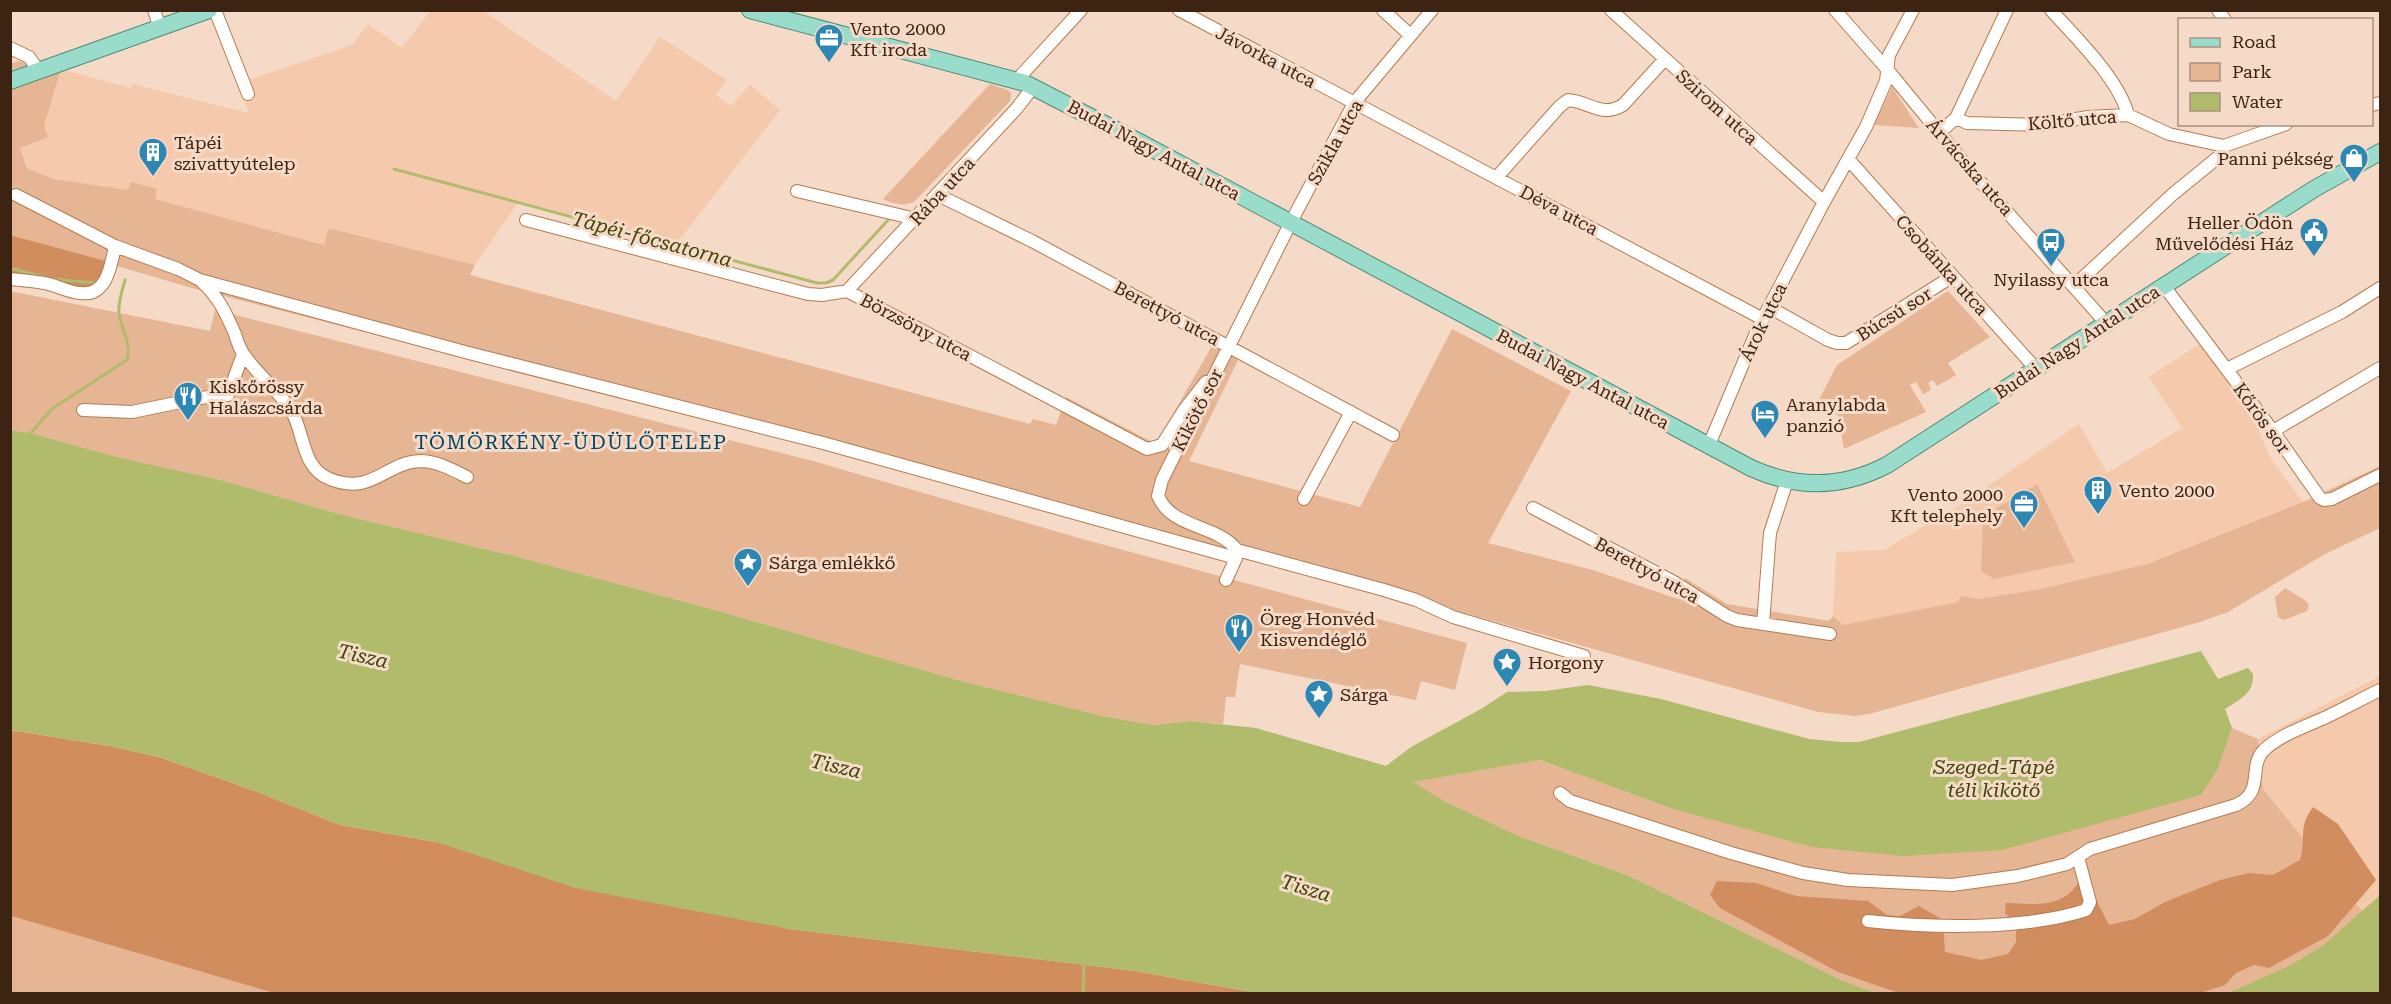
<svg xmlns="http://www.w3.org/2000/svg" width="2391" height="1004" font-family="'Roboto Serif',serif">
<rect width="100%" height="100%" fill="#f5dac8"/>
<path fill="#f5c9ac" d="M431,10L483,11L616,101L660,37L727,80L716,95L731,106L750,85L780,110L677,243L519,201L475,265L330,228L325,245L154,199L131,182L128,190L54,179L27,168L20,147L48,137L44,126L61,69L131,88L132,84L249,113L245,103L255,99L248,80L352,45L368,24L402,48Z
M2201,343L2258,429L2272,461L2303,502L2147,564L2036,590L1979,599L1961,597L1958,602L1843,625L1837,621L1833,616L1836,552L1884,550L1963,503L2079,424L2107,473L2182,428L2149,377Z
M2380,676V895L2363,912L2263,789L2258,739Z"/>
<path fill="#e6b594" d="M18,61L61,69L44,126L48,137L20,148L27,168L54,179L128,190L131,182L157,189L155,199L324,245L329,228L475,265L470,275L1030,424L1033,419L1056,425L1066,397L1156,444L1213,344L1238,360L1189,461L1360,507L1452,329L1571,391L1488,543L1593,570L1678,599L1685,578L1727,604L1829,621L1833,616L1843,625L1958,602L1961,596L1979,599L2036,590L2147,564L2303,502L2380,466V528L2325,554L2228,612L2200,622L1869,714L1855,716L1818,712L1454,610L192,288L11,235L10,64Z
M990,84L1008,90L1011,94L1010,101L914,202C902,206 894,204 883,199Z
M1892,87L1919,128L1874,125Z
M10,291L210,331L215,310L813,461L1079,538L1467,643L1455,690L1421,681L1416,700L1240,664L1235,697H1226L1223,724L1190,721L1153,725L1107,717L961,681L715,610L518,557L339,514L221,480L121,458L30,433L11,430Z
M1948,291L1990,337L1948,363L1956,375L1937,386L1933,380L1928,383L1931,390L1923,394L1916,382L1910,385L1926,412L1844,449L1838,416L1819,400L1837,365Z
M2037,484L2075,562L1994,579L1981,571L1983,524L1992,511Z
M2285,588L2305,600L2309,605L2307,611L2284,620L2278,617L2275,597Z
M2232,728L2258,739L2263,789L2363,912L2325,944L2292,965L2228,993H1876L1841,980L1627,875L1521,837L1444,801L1412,782L1540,760L1670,808L2117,817L2201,795L2217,771Z
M10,916H11L274,993H11Z"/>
<path fill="#d18d5d" d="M10,235L109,262L100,283L84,290L11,277Z
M10,730L110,746L159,757L255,791L340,825L436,842L789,929L1135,971L1257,993H274L11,916Z
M2313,807L2338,824L2376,880L2328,936L2269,968L2254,965L2236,973L2225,985L2198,994L1899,993L1838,972L1720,908L1710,895L1717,881L1756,883L1796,896L1868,901L1887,915L1900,916L1919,906L1943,920L1945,952L1981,960L2008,954L2016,942V924L2005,913L2006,903C2034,904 2064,909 2079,881L2088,884L2109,925L2135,919L2165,902L2220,880L2249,873L2273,875L2300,860C2307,837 2297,829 2313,807Z"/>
<path fill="#b0bb6c" d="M10,430L30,433L121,458L221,480L339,514L518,557L715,610L961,681L1107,717L1153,725L1190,721L1256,728L1386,766L1411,747L1481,709L1507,692L1545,691L1588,685L1661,699L1809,739L1841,742H1859L2201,651L2218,679L2248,668L2253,674C2254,693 2240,699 2225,709L2232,728L2217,771L2201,795L2002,850L1904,856L1812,847L1670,808L1540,760L1413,782L1444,801L1521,837L1627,875L1841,980L1876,993H1257L1135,971L789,929L575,888L436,842L340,825L255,791L159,757L110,746L11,730Z
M2380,895V993H2228L2291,965L2325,944Z"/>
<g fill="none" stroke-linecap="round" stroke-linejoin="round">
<path stroke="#b0bb6c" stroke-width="3" d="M394,169L817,283H826L833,280L888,220
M10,268L52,279L96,283
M28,436L53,408L127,360C132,343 121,330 119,313C118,302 122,291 125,280
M1083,994L1084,962"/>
<g stroke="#b67a4e" stroke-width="14">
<path id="minor" d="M154,10L160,28
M215,10L248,94
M1179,10L1763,319
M1383,10L1410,35
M1432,10L1354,103L1291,222L1162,480L1158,496C1172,529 1217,524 1237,550L1384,590L1416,600L1453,617L1584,656
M1611,10L1824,202
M1835,10L1886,68L1975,176L2106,323
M2051,10C2076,38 2119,79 2128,115
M2218,10L2225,20
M10,48L29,57L39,71
M1016,81L1081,10
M2372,105L2380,103
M1956,118L1967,123L2041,125L2088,117L2128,115L2169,134L2224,146L2286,124
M1939,133L1956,118L2007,10
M1849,160L2036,369
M1497,177L1560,106L1568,100C1590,102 1602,118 1623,105L1665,59
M797,191L916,219
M16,195L115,246L178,269L200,280L465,352L823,443L1236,558
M938,195L1032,241L1393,435
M526,220L808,294L822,295L847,291L1147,449L1162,445L1184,410L1206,382
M10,279C21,280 33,281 44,283C56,285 68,292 80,293C107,297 111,265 115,246
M201,281C218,296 226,313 235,334C237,341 240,349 244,355C258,375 278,390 291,410C305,433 301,468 330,479C372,496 386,462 420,461C437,461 453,470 467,477
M2075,285L2173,194L2222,154L2224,146
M2164,286L2273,431L2320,498L2324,500L2332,499L2380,475
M847,291L1017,108L1033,87
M1769,307L1828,340L1837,343H1846L1953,276
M2227,369L2342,312L2380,288
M83,410L132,412L200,398L228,395L243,354
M2273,431L2380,368
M1709,445L1758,328L1824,202L1866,127L1886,81L1889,55L1913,10
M1304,499L1351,412
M1533,508L1674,582L1727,616L1737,620L1830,634
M1226,580L1236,558L1237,551
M1763,624L1770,533L1787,481
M1560,793L1570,801L1731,853L1803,873L1848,880L1952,885L2018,876L2067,864L2090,849L2236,805C2266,791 2247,767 2264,750C2279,736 2303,727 2322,719C2342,710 2361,699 2380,690
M1868,921C1932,928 2025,930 2086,910L2090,902L2078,857"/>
</g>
<g stroke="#4e8c75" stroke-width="18">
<path id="major" d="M750,10L1025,83L1132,138L1751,468C1797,489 1843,488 1887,465L2314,189L2380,152
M10,81L209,10"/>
</g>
<use href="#minor" stroke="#fff" stroke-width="12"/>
<use href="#major" stroke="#9adccc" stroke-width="16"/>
</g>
<defs>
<g id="office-pin" transform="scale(1.5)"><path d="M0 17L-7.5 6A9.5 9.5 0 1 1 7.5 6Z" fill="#2d87b4" stroke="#f5dac8"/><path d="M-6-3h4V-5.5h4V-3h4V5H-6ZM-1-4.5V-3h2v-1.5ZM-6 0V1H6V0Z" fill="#fff"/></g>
<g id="building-pin" transform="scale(1.5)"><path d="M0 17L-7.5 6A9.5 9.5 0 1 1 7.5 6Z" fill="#2d87b4" stroke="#f5dac8"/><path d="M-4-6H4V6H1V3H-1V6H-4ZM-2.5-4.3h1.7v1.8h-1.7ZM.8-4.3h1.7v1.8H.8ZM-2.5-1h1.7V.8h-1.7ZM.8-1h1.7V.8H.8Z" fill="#fff"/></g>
<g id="shop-pin" transform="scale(1.5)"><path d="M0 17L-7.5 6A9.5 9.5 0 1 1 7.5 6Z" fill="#2d87b4" stroke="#f5dac8"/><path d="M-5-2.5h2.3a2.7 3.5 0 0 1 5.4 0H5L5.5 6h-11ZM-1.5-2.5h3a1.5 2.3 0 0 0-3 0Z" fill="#fff"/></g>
<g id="civic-pin" transform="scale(1.5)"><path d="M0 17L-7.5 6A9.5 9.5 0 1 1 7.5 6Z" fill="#2d87b4" stroke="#f5dac8"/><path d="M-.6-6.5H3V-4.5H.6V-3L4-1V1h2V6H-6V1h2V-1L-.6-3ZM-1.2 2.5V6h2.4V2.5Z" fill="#fff"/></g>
<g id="bus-pin" transform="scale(1.5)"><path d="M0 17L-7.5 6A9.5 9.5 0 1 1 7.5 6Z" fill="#2d87b4" stroke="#f5dac8"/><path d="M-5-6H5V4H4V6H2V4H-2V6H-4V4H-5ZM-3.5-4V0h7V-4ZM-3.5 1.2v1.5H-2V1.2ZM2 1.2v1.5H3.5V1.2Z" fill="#fff"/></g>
<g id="restaurant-pin" transform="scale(1.5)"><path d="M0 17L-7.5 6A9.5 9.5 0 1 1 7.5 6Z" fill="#2d87b4" stroke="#f5dac8"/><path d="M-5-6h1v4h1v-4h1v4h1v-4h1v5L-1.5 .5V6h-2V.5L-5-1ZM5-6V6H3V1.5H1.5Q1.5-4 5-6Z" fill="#fff"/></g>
<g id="hotel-pin" transform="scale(1.5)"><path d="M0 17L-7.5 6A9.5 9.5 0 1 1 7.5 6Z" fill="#2d87b4" stroke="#f5dac8"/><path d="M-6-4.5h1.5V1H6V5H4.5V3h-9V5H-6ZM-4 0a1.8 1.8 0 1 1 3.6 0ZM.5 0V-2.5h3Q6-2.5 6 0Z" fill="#fff"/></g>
<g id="sight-pin" transform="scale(1.5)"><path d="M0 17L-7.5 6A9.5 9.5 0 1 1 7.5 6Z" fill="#2d87b4" stroke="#f5dac8"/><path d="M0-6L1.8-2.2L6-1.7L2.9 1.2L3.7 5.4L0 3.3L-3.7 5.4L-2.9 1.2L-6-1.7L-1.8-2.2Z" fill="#fff"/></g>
</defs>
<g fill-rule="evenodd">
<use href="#office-pin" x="829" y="38"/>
<use href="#building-pin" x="153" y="152"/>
<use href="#shop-pin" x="2354" y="158"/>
<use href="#civic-pin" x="2314" y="232"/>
<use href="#bus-pin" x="2051" y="242"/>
<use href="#restaurant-pin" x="188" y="396"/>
<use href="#hotel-pin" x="1765" y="414"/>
<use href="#building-pin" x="2098" y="490"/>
<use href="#office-pin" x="2024" y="504"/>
<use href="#sight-pin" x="748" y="562"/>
<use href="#restaurant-pin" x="1239" y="628"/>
<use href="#sight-pin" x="1507" y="662"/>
<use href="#sight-pin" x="1319" y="694"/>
</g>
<g text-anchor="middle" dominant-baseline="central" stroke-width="6" stroke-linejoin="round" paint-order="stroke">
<g font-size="18" fill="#3d2412" stroke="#f5dac8" text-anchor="start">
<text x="850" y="28">Vento 2000<tspan x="850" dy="21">Kft iroda</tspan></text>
<text x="174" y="142">Tápéi<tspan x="174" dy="21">szivattyútelep</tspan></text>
<text x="2333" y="158" text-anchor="end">Panni pékség</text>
<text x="2293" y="222" text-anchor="end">Heller Ödön<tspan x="2293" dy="21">Művelődési Ház</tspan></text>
<text x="2051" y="279" text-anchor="middle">Nyilassy utca</text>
<text x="209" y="386">Kiskőrössy<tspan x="209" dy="21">Halászcsárda</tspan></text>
<text x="1786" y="404">Aranylabda<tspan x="1786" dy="21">panzió</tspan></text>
<text x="2119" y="490">Vento 2000</text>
<text x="2003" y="494" text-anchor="end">Vento 2000<tspan x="2003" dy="21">Kft telephely</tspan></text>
<text x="769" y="562">Sárga emlékkő</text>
<text x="1260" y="618">Öreg Honvéd<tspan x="1260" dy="21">Kisvendéglő</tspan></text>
<text x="1528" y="662">Horgony</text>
<text x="1340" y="694">Sárga</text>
</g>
<g font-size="18" fill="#3d2412" stroke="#f5dac8">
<text transform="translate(1266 57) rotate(28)">Jávorka utca</text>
<text transform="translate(1717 107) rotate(42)">Szirom utca</text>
<text transform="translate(2072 120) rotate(-5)">Költő utca</text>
<text transform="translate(1335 142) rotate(-61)">Szikla utca</text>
<text transform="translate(1154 150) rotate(28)">Budai Nagy Antal utca</text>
<text transform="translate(1970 167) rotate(49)">Árvácska utca</text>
<text transform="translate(942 191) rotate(-47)">Rába utca</text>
<text transform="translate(1559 210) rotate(28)">Déva utca</text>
<text transform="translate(1942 265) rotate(48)">Csobánka utca</text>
<text transform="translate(1167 313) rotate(28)">Berettyó utca</text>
<text transform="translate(1894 314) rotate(-32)">Búcsú sor</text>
<text transform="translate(1763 322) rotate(-64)">Árok utca</text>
<text transform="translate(916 327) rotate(28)">Börzsöny utca</text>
<text transform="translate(2077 342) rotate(-33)">Budai Nagy Antal utca</text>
<text transform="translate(1583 379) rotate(28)">Budai Nagy Antal utca</text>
<text transform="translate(1197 410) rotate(-63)">Kikötő sor</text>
<text transform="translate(2262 418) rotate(54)">Kőrös sor</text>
<text transform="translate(1647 570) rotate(29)">Berettyó utca</text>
</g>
<g font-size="20" font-style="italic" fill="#3f4607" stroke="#f5dac8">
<text transform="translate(652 239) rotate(15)">Tápéi-főcsatorna</text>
<text transform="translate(363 656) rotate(13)">Tisza</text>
<text transform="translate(836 766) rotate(13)">Tisza</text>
<text x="1994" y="767">Szeged-Tápé<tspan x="1994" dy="23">téli kikötő</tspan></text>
<text transform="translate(1306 888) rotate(17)">Tisza</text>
</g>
<g font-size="20" letter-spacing="1.5" fill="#004664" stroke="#f5dac8">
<text x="571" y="442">TÖMÖRKÉNY-ÜDÜLŐTELEP</text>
</g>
</g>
<rect width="2391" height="1004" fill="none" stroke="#3d2412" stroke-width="24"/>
<rect x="2178" y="18" width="195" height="108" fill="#f5dac8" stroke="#ab917f" stroke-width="1.5"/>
<rect x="2190" y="38" width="30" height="9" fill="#9adccc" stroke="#ab917f" stroke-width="1.5"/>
<text x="2232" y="48" font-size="18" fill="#3d2412">Road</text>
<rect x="2190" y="63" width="30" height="18" fill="#e6b594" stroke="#ab917f" stroke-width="1.5"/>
<text x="2232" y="78" font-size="18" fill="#3d2412">Park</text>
<rect x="2190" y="93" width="30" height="18" fill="#b0bb6c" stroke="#ab917f" stroke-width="1.5"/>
<text x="2232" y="108" font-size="18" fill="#3d2412">Water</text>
</svg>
